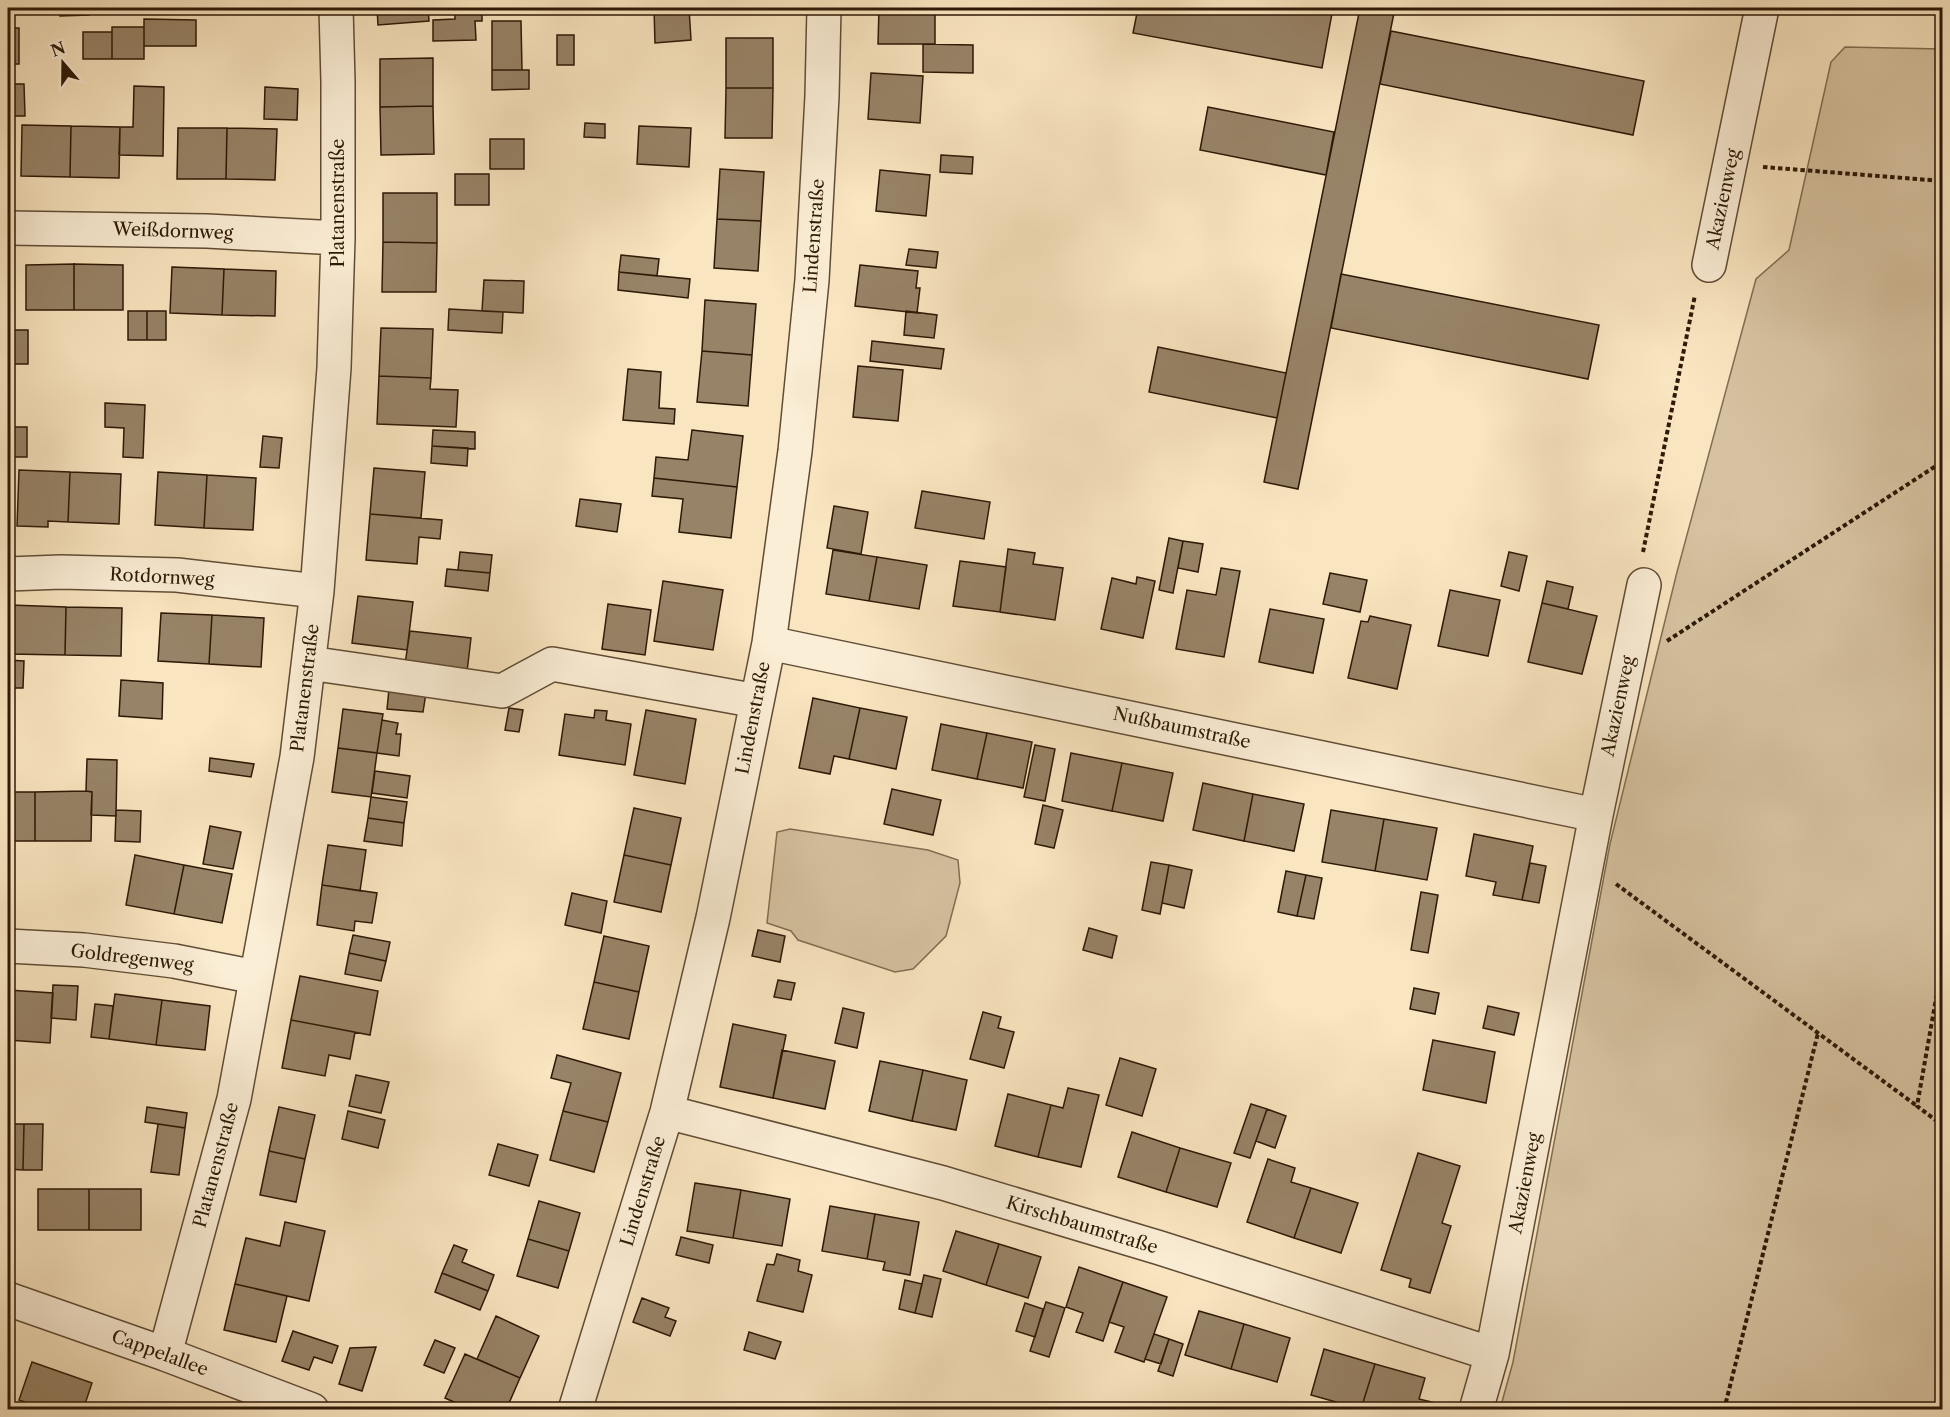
<svg xmlns="http://www.w3.org/2000/svg" width="1950" height="1417" font-family="'Libre Caslon Text',serif">
<rect width="100%" height="100%" fill="#f9e5c0"/>
<filter id="stains"><feTurbulence type="fractalNoise" baseFrequency=".00333" numOctaves="4"/><feColorMatrix values="0 0 0 0 .2 0 0 0 0 .09 0 0 0 0 .02 0 0 0 .5 -.17"/></filter>
<radialGradient id="worn" r=".72"><stop offset=".6" stop-color="#630" stop-opacity="0"/><stop offset="1" stop-color="#630" stop-opacity=".3"/></radialGradient>
<path fill="#d6c2a0" stroke="#826e53" stroke-width="1.5" d="M1845,47L1942,49V1409H1500L1513,1362L1610,844L1677,572L1756,279L1789,250L1831,62Z
M790,829L928,850L958,860L960,883L946,936L913,969L895,972L798,940L791,931L767,923L777,832Z"/>
<path fill="#978367" stroke="#2d1906" stroke-width="1.5" d="M60,8H88L89,15L60,16Z
M377,8H428L429,21L378,25Z
M482,8V21H475L476,40L433,41V20L455,19V9Z
M654,8H689L691,40L655,43Z
M879,8H935V44H878Z
M1138,8H1333L1322,68L1133,33Z
M1360,8H1395L1298,489L1264,482Z
M144,19L196,20V46H144Z
M492,21H521L522,70H492Z
M112,27H144V59H112Z
M8,28H19V64H8Z
M1391,31L1644,81L1633,135L1380,84Z
M83,32H112V59H83Z
M557,35H574V65H557Z
M726,38H773V88H726Z
M923,44L973,45V73L923,72Z
M433,58V106L380,107V59Z
M492,70H529V89L492,90Z
M871,73L923,76L920,123L868,119Z
M8,84H24L25,116H8Z
M134,86L164,87L163,156L119,155L120,127H133Z
M265,87L298,89L297,120L264,119Z
M726,88H773L772,138H725Z
M433,106L434,154L381,155L380,107Z
M1208,107L1334,132L1326,175L1200,150Z
M585,123L605,124V138L584,137Z
M22,125L71,126L70,177L21,176Z
M71,126L120,127L119,178L70,177Z
M639,126L691,128L689,167L637,164Z
M178,128H227L226,179H177Z
M227,128L277,129L275,180L226,179Z
M490,139H524V169H490Z
M941,155L973,157L972,174L940,172Z
M720,169L764,172L761,221L717,219Z
M880,170L930,175L926,216L876,211Z
M455,174H489V205H455Z
M383,193H437V243L383,242Z
M717,219L761,221L758,271L714,268Z
M383,242L437,243L436,292H382Z
M909,249L938,252L936,268L906,265Z
M621,255L659,259L657,276L619,272Z
M74,264V310H26V265Z
M74,264L123,265V310H74Z
M860,265L918,271L916,288H920L917,313L855,306Z
M172,267L224,269L222,315L170,313Z
M224,269L276,271L275,316L222,315Z
M619,272L690,279L688,298L618,290Z
M1341,274L1599,325L1588,379L1331,328Z
M484,280L524,281L523,313L482,311Z
M705,300L756,304L752,355L702,351Z
M449,309L503,312L502,333L448,330Z
M128,311H147V340H128Z
M147,311H166V340H147Z
M906,311L937,315L934,338L904,335Z
M381,328L433,329L431,378L379,376Z
M8,330H28V364H8Z
M872,341L944,349L941,369L870,361Z
M1158,347L1286,373L1277,418L1149,392Z
M702,351L752,355L748,406L697,402Z
M858,366L903,370L898,421L853,417Z
M628,369L661,372L659,408L675,409L674,424L623,420Z
M379,376L431,378L430,389L458,390L456,427L377,424Z
M105,403L145,405L143,458L123,457L124,428L105,427Z
M8,427H27V457H8Z
M433,430L475,432V449L432,446Z
M692,430L743,436L737,487L654,478L656,457L688,460Z
M263,436L282,438L279,468L260,467Z
M432,446L468,448L467,466L431,463Z
M374,468L425,472L421,518L370,514Z
M19,470L70,472L68,522L48,521V527L17,526Z
M70,472L121,474L119,524L68,522Z
M158,472L207,475L204,528L155,525Z
M207,475L256,478L253,530L204,528Z
M654,478L737,487L731,538L679,532L683,499L652,496Z
M922,491L990,502L984,539L915,528Z
M580,499L621,504L617,532L576,526Z
M834,506L868,512L861,554L827,548Z
M370,514L442,520L440,539L419,537L417,564L366,560Z
M1169,538L1183,541L1173,593L1159,590Z
M1183,541L1203,544L1198,572L1178,568Z
M1008,549L1035,553L1033,564L1063,568L1055,620L1000,612Z
M833,550L877,557L869,601L826,594Z
M460,552L492,555L490,573L458,570Z
M1509,552L1527,556L1519,591L1501,586Z
M877,557L927,565L919,609L869,601Z
M960,561L1006,567L1000,612L953,606Z
M1221,568L1240,571L1224,657L1176,649L1187,590L1216,595Z
M447,569L490,573L488,591L445,586Z
M1330,573L1367,580L1360,612L1323,604Z
M1137,577L1155,581L1143,638L1101,629L1112,578L1136,584Z
M663,581L723,590L713,650L654,641Z
M1547,581L1573,587L1568,609L1542,603Z
M1450,590L1500,600L1488,656L1438,646Z
M358,596L413,602L407,650L352,643Z
M1542,603L1597,616L1582,674L1528,662Z
M608,604L651,610L645,655L602,649Z
M10,605L66,607L65,655L9,654Z
M66,607L122,608L121,656L65,655Z
M1270,609L1324,619L1313,673L1259,662Z
M161,613L212,615L209,664L158,661Z
M212,615L264,618L261,667L209,664Z
M1370,616L1411,625L1397,689L1348,678L1361,621L1368,622Z
M410,631L471,638L467,672L405,664Z
M8,660L24,661L23,688H8Z
M121,680L163,683L162,719L119,716Z
M389,689L426,693L423,712L387,709Z
M813,698L860,708L849,759L834,756L830,774L799,768Z
M509,708L523,710L519,732L505,730Z
M860,708L907,717L896,769L849,759Z
M343,709L383,714L377,753L338,748Z
M595,710L607,711L606,720L631,724L625,765L559,755L565,714L594,718Z
M646,710L696,719L685,784L634,775Z
M382,720L398,723L396,734H401L399,756L377,753Z
M941,724L987,733L977,779L932,770Z
M987,733L1032,742L1023,788L977,779Z
M1035,745L1055,749L1045,801L1024,797Z
M338,748L377,753L371,797L332,792Z
M1071,753L1122,763L1112,811L1062,801Z
M210,758L254,764L251,777L209,771Z
M87,759L117,760L116,816L91,815L92,792L86,791Z
M1122,763L1173,773L1163,821L1112,811Z
M375,771L410,776L407,798L372,793Z
M8,777H13V792H35V841H8Z
M1203,783L1253,794L1244,841L1193,830Z
M892,789L941,800L933,835L884,824Z
M86,791L92,792L91,841H35V792Z
M1253,794L1304,804L1294,851L1244,841Z
M371,797L407,802L404,823L368,818Z
M1043,805L1063,810L1054,848L1035,844Z
M634,808L681,818L671,865L624,855Z
M116,810L141,811L140,842L115,841Z
M1331,810L1384,819L1375,871L1322,862Z
M368,818L404,823L402,846L364,841Z
M1384,819L1437,828L1427,880L1375,871Z
M210,826L241,832L233,869L203,864Z
M1474,834L1533,846L1522,900L1493,895L1496,882L1466,876Z
M328,845L366,850L360,891L322,885Z
M135,855L184,865L174,914L126,905Z
M624,855L671,865L661,912L614,902Z
M1151,862L1169,865L1160,914L1142,910Z
M1530,863L1546,866L1539,903L1522,900Z
M184,865L232,874L222,923L174,914Z
M1169,865L1192,870L1184,908L1162,903Z
M1286,871L1306,875L1297,916L1278,912Z
M1306,875L1322,878L1314,919L1297,916Z
M322,885L377,893L372,923L355,921L354,931L317,925Z
M1421,892L1438,895L1428,953L1411,950Z
M572,893L607,901L601,933L565,925Z
M1089,928L1117,936L1112,958L1083,950Z
M758,930L785,936L780,962L752,956Z
M353,935L390,942L386,961L349,953Z
M604,936L649,946L639,992L594,982Z
M349,953L386,961L381,981L345,974Z
M300,976L378,991L370,1035L291,1020Z
M778,980L795,983L791,1000L774,997Z
M594,982L639,992L629,1039L583,1029Z
M53,985L78,986L76,1020L51,1018Z
M1414,988L1439,993L1435,1014L1410,1009Z
M8,990L53,993L50,1043L8,1040Z
M115,994L162,1000L156,1045L109,1039Z
M162,1000L210,1006L205,1050L156,1045Z
M95,1004L113,1006L109,1039L91,1037Z
M1488,1006L1519,1013L1514,1035L1483,1028Z
M843,1008L864,1013L857,1048L835,1043Z
M983,1012L1001,1017L998,1028L1014,1032L1004,1068L970,1059Z
M291,1020L355,1032L350,1059L329,1055L325,1076L282,1068Z
M733,1024L786,1035L773,1098L720,1087Z
M1433,1040L1495,1052L1486,1103L1423,1090Z
M782,1050L835,1061L825,1109L773,1098Z
M557,1055L621,1073L608,1122L563,1111L571,1083L551,1078Z
M1120,1058L1156,1069L1142,1116L1106,1105Z
M880,1061L923,1070L912,1121L869,1111Z
M923,1070L967,1080L956,1130L912,1121Z
M356,1075L389,1082L381,1113L349,1106Z
M1068,1088L1099,1095L1081,1167L1038,1157L1051,1105L1063,1108Z
M1008,1094L1051,1105L1038,1157L995,1146Z
M1251,1104L1267,1109L1250,1158L1234,1153Z
M147,1107L187,1113L185,1128L145,1122Z
M279,1107L315,1115L305,1159L269,1151Z
M1267,1109L1286,1116L1275,1148L1256,1141Z
M348,1111L385,1120L378,1148L342,1139Z
M563,1111L608,1122L594,1172L550,1160Z
M8,1124H24L23,1170L8,1169Z
M24,1124H43L42,1170H23Z
M158,1124L185,1128L179,1175L151,1172Z
M1132,1132L1180,1148L1166,1192L1118,1177Z
M498,1144L538,1155L529,1186L489,1175Z
M1180,1148L1231,1163L1217,1207L1166,1192Z
M269,1151L305,1159L296,1202L260,1195Z
M1418,1153L1460,1166L1442,1223L1451,1226L1430,1293L1409,1287L1411,1279L1381,1270Z
M1268,1159L1295,1168L1291,1182L1311,1188L1294,1238L1247,1222Z
M695,1183L741,1190L733,1238L687,1231Z
M1311,1188L1358,1203L1341,1253L1294,1238Z
M38,1189H89V1230H38Z
M89,1189H141V1230H89Z
M741,1190L790,1199L782,1246L733,1238Z
M539,1201L580,1213L569,1251L528,1239Z
M830,1206L875,1214L867,1259L822,1251Z
M875,1214L919,1222L910,1275L883,1270L885,1262L867,1259Z
M285,1222L325,1231L309,1301L235,1284L246,1238L280,1246Z
M956,1231L999,1244L986,1285L943,1271Z
M681,1237L713,1245L709,1263L676,1255Z
M528,1239L569,1251L558,1288L517,1276Z
M999,1244L1041,1257L1028,1298L986,1285Z
M454,1245L467,1250L462,1262L494,1275L488,1291L442,1273Z
M777,1254L800,1260L798,1271L812,1275L803,1312L757,1301L767,1264L774,1265Z
M1079,1267L1123,1282L1103,1341L1076,1332L1083,1313L1066,1307Z
M442,1273L488,1291L480,1310L435,1292Z
M924,1275L941,1279L932,1317L915,1313Z
M905,1280L922,1284L915,1313L899,1309Z
M1123,1282L1167,1297L1144,1362L1115,1352L1124,1327L1109,1322Z
M235,1284L287,1296L276,1342L224,1330Z
M642,1298L669,1308L665,1317L676,1321L670,1336L633,1322Z
M1046,1302L1065,1308L1049,1357L1030,1351Z
M1025,1303L1043,1309L1035,1337L1016,1331Z
M1199,1311L1244,1324L1231,1369L1185,1355Z
M496,1316L539,1336L520,1378L477,1359Z
M1244,1324L1290,1338L1277,1382L1231,1369Z
M293,1331L338,1346L332,1363L314,1357L309,1370L282,1361Z
M749,1332L781,1342L775,1359L744,1350Z
M1154,1334L1169,1339L1161,1364L1145,1359Z
M1169,1339L1183,1344L1173,1376L1158,1371Z
M435,1340L455,1348L444,1373L424,1365Z
M376,1347L362,1391L339,1384L350,1348Z
M1324,1349L1375,1364L1361,1409L1311,1395Z
M465,1354L520,1378L506,1410H472L445,1398Z
M32,1362L92,1383L83,1410H35L36,1406L19,1400Z
M1375,1364L1425,1378L1419,1399L1436,1403L1434,1410L1361,1409Z"/>
<g fill="none" stroke-linecap="round" stroke-linejoin="round">
<g stroke="#604c34" stroke-width="36">
<path id="minor" d="M8,228L207,231L338,238
M1709,265L1762,8
M8,574L61,572L177,575L317,591
M769,643L1596,815
M309,663L502,691L552,664L757,701
M8,946L84,950L174,961L256,977
M667,1112L943,1183L1160,1248L1492,1354
M8,1299L165,1354L312,1410
M165,1354L234,1099L297,757L317,591L334,368L338,238V82L336,8
M575,1410L667,1112L713,918L769,643L795,451L812,280L822,96L824,8
M1476,1410L1492,1354L1596,815L1644,585"/>
</g>
<path stroke="#2d1906" stroke-width="4" stroke-dasharray="4.5 3" stroke-linecap="butt" d="M1763,167L1942,181
M1643,552L1695,295
M1667,641L1942,462
M1616,884L1917,1106
M1942,965L1917,1106L1942,1125
M1724,1410L1818,1033"/>
<use href="#minor" stroke="#fbeed6" stroke-width="33"/>
</g>
<g text-anchor="middle" dominant-baseline="central" stroke-width="6" stroke-linejoin="round" paint-order="stroke">
<g font-size="18" fill="#2d1906" stroke="#fbeed6">
<text transform="translate(1723 199) rotate(-78)">Akazienweg</text>
<text transform="translate(338 203) rotate(-90)">Platanenstraße</text>
<text transform="translate(173 231) rotate(2)">Weißdornweg</text>
<text transform="translate(814 236) rotate(-86)">Lindenstraße</text>
<text transform="translate(162 577) rotate(3)">Rotdornweg</text>
<text transform="translate(305 688) rotate(-83)">Platanenstraße</text>
<text transform="translate(1618 706) rotate(-78)">Akazienweg</text>
<text transform="translate(753 718) rotate(-79)">Lindenstraße</text>
<text transform="translate(1182 728) rotate(12)">Nußbaumstraße</text>
<text transform="translate(132 958) rotate(7)">Goldregenweg</text>
<text transform="translate(216 1165) rotate(-75)">Platanenstraße</text>
<text transform="translate(1525 1183) rotate(-79)">Akazienweg</text>
<text transform="translate(643 1191) rotate(-73)">Lindenstraße</text>
<text transform="translate(1082 1225) rotate(17)">Kirschbaumstraße</text>
<text transform="translate(160 1353) rotate(20)">Cappelallee</text>
</g>
</g>
<rect width="1950" height="1417" fill="none" stroke="#f9e5c0" stroke-width="30"/>
<rect x="9" y="9" width="1932" height="1399" fill="none" stroke="#2d1906" stroke-width="3"/>
<rect x="15" y="15" width="1920" height="1387" fill="none" stroke="#2d1906" stroke-width="1.5"/>
<g transform="translate(63 63) rotate(340)" stroke="#fbeed6" stroke-width="4.5" paint-order="stroke">
<path d="M0-4.5L10 22L0 15L-10 22Z" fill="#2d1906"/>
<text y="-9" font-size="16" font-weight="bold" text-anchor="middle" fill="#2d1906">N</text>
</g>
<rect width="100%" height="100%" filter="url(#stains)"/>
<rect width="100%" height="100%" fill="url(#worn)"/>
</svg>
